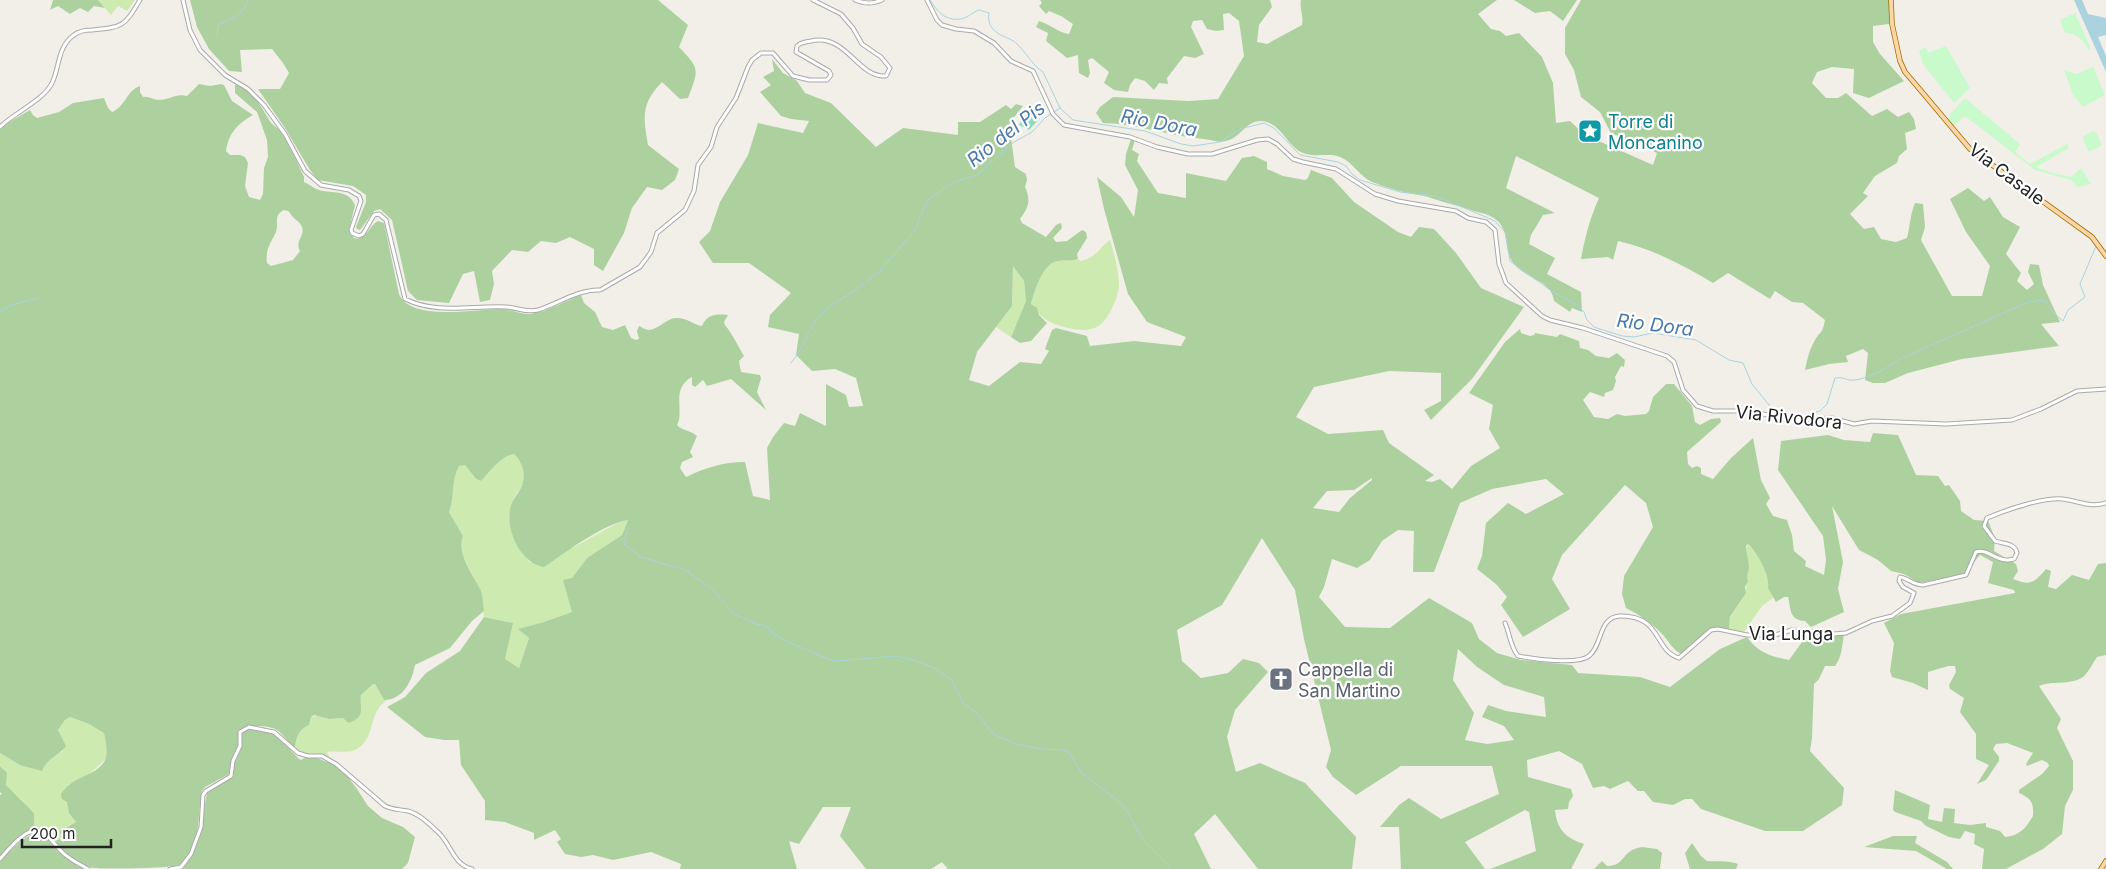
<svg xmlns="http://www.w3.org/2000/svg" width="2106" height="869" font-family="Inter,sans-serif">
<rect width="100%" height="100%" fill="#f2efe9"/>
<path fill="#cdebb0" d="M98,0H135L127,11L118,6L111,15Z
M1110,240C1114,252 1118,268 1119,282C1119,291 1116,300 1112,308C1103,329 1090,333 1068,328C1049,323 1043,320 1031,304C1034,292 1042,267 1054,262C1061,259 1071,262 1078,259L1081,261C1099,256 1098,248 1110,240Z
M1013,265L1024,281L1026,301L1011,337L996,327L1012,306Z
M514,454C521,461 527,474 523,483C521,489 515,494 513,500C504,523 515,545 530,562L574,547L621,521L628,520L622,535L587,558L572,578L573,612L544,622L519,629L529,638L519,668L504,659L512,623L484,617C483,610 483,601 481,594C477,575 455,557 463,536L449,512C455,497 451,480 459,466L465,465L476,479L481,481C490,472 500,456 514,454Z
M1748,544C1763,555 1769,581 1773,598L1762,606L1744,632L1729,629L1730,618L1746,593L1747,559L1746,549Z
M373,684H375L384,700H387C385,702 383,703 381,705C369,719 374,741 355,750C347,754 336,750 327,752L329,756L328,758C317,753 304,757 295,748C296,737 299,729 309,725L311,717L317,716L329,719L343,718L348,723C366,718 359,708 361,695Z
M70,717L89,724L104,733L107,750L106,759L88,775L68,785C67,802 68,808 76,822L66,827V842L56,841L57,844L44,831L34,829V813L32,810L28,809C23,799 13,793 6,785C7,778 6,770 0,766V753L20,765L44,766L48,761L63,751L58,730L65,720Z"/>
<path fill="#add19e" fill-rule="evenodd" d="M53,0H98L105,8L94,6L88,12L80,8L70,14L58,6L50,10Z
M190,0H658L688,25L679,47C700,69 699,69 688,98L680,99L662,82C641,104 643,116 648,145L679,169L675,180L662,190L647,187L632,208L624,233L603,271L594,265V249L570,237L556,243L541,241L528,252L512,250L492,271L494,284L490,300L480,302L474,271L463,274L449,303L417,300L408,291L392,220L380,209L374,211L360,230L357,229L356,227L366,202V195L353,186L318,180L310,170L285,128L258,89H280L289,73L283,63L272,49L240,50L242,72L229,71L209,49L197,27Z
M1040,0H1270L1272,7L1259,25L1257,42L1267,44L1302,25C1304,16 1299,8 1301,0H1497L1478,14L1491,29L1500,31L1506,36L1519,33L1542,57L1553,83L1556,123L1570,121L1585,135L1653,165L1657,153L1611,133L1600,112L1581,97L1574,70L1565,54V28L1581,0H1889V24L1873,26V42L1880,54L1904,81L1869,98L1853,93L1854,69L1832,67L1817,72L1812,83L1826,98H1838L1846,93L1872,116L1887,109L1898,117L1909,112L1914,119L1916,129L1905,133L1907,149L1899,156L1897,163L1875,176L1863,193L1868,196L1850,214L1864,229L1874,227L1881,239L1896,242L1907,238C1910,226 1910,215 1915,203L1923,204L1925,227L1921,240L1952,296H1982L1990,266L1966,232L1950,199L1968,188L1984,201L1990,197L2003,217L2020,227L2006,254L2021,273L2017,281L2027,290L2034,284L2028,272L2030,264L2039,265L2043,285L2060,322L2041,324L2059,346L1962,359L1908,373L1885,383H1873L1865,380L1868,353L1863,349L1846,356L1848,362L1829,364L1805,370C1807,361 1809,350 1814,342C1820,330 1822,336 1825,320L1803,303L1792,302L1775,291L1770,299L1728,273L1713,283C1683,265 1653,249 1618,241L1613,260L1608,257L1581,259C1585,237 1590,218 1599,198L1516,156L1506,188L1555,213L1543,215L1531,235L1529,244L1555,258L1547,274L1581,292L1582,312L1572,308L1570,312L1554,301C1552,281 1527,279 1515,265C1502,251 1512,231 1495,219C1489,214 1481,213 1474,211C1460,206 1445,203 1431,198C1424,195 1416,195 1408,193C1397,191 1383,186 1372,182C1359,176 1353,162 1340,157C1330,153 1317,157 1306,154C1287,149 1282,122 1261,121C1245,121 1241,138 1226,141C1220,143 1211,140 1204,139C1170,136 1138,124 1103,123L1096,113L1100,107L1113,97L1188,101L1218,99L1244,56L1239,21L1229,13L1223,14L1224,30L1216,31L1207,29L1202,20L1193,21L1191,27L1204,54L1195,58L1184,56L1167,78L1168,84L1159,83L1154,90L1145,81L1135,78L1130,85L1128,92L1114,90L1104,83L1109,72L1092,58L1088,60L1090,73L1088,78L1079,73L1078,55L1067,58L1046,41L1048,33L1036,27L1039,21C1050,24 1059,33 1069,34L1073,24L1061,16L1049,11L1046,14L1039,6L1042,3Z
M1514,0H1577L1563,21L1550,11L1535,13Z
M772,59L783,73L797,81L805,93L831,103L876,147L903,128L958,135V122H980L1006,105L1011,109L1016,104L1023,106L1011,121L1006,135L1011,138L1015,167L1026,174L1027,180L1025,187C1031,200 1029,207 1020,219L1022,223L1046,237L1056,225L1061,223L1062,228L1053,238L1056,242L1067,241L1082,230L1086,232L1087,238L1077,254L1078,259C1071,262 1061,259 1054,262C1042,267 1034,292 1031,304L1037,308L1039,315L1047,323L1031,341L1020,343L1011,337L1026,301L1024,281L1013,266L1012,306L977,352L969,380L989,386L1020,362L1041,364L1049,351L1045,349L1052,330L1056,328L1087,336L1090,346L1134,341L1181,346L1186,337L1147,322L1128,294L1104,209L1097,177L1121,197L1134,217L1138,190L1125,165L1126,154L1131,139L1135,140L1132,150L1139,154L1137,161L1158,193L1186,198V173L1226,181L1242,158L1254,156L1267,162V169L1283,176L1305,180L1308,178L1311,170L1332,178L1354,202L1398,232L1411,237L1419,227L1434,229L1456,253L1481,288L1524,307L1472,379L1431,420L1424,410L1441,401V373L1389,371L1314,387L1296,417L1328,434L1383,430L1389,443L1434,475L1425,481L1432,482L1440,479L1452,489L1471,466L1500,448L1489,429L1493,405L1469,393L1505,342L1520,329L1521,333L1530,336L1534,335L1535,333L1557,337L1560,334L1579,341L1580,348L1588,350L1596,356L1609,358L1617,353L1625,360L1624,367L1621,366L1615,377L1616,381L1613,390L1605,393L1604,397L1590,392L1583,400L1594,417L1608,419L1617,414L1625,416L1646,414L1649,411L1653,397L1666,384H1674L1692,406L1695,422L1700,425L1711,419L1720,418L1721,422L1687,452L1688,464L1692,468L1697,466L1701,468V474L1713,479L1731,458L1753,438L1761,480L1770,498L1766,504L1773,516L1787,520L1792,535L1794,551L1806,561L1805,566L1824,575L1826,560L1823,536L1778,470L1781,441L1828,435L1844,440L1870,442L1873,433L1898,435L1916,475L1938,476L1945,486L1949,485L1960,501L1961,511L1974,520L1988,521L1995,538L1994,551L2016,564L2018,571L2013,579C2031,586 2034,583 2046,569L2051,571L2048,587L2056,589L2072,575L2089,580L2098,564L2106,563V655L2097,657C2093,663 2088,673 2083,677C2069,686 2053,680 2039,686L2061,719L2057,728L2073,761V790L2065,806L2062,834L2043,849L2006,869H1982L1984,849L1974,844L1975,834L1965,831L1960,839L1949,837L1926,826L1921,821L1895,812L1893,810L1895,790L1930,805L1928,819L1942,822L1944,808L1955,809L1954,823L1970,825L1986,823V827L2000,831L2005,837C2019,836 2026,828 2033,816C2034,803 2031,798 2019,793V790L2042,774L2049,766L2048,763L2042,760L2027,766L2026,764L2033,753L2007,743L1996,744L1993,749L1999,757V761L1986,780L1977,784L1989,765L1976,759V734L1960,712L1964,698L1950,689L1949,685L1956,672L1955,666H1948L1928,672V690L1913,683L1892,677L1890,671L1894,643L1884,623L1901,614L2015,593L2014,590L1988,583L1993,562L1980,555L1965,573L1961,575L1919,583L1904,574L1891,571L1878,560L1859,550L1832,506L1843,562L1838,589L1844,612L1811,627L1805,621C1789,620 1791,609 1788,597H1784L1776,602L1768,588C1771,578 1757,551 1748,544L1746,546C1746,553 1749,561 1749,568C1748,574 1746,575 1748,581L1745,587L1746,593L1730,617L1729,629C1708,625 1696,641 1683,655C1673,650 1670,643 1663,635C1652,623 1640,615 1626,608L1622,594L1624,576L1653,527L1646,503L1625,485L1562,555L1552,579L1570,609L1523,637L1501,605L1507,597L1496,584L1477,569L1482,556L1486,523L1508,503L1526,514L1564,494L1546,479L1492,489L1460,503L1434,572H1413L1414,531L1398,530L1382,541L1370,560L1357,568L1332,559L1324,587L1319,597L1345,627L1390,628L1429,598L1472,623L1479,639L1497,653L1521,660L1572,665L1578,673L1640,677L1670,687L1720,649L1747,637C1757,652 1772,657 1789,660L1807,635H1844C1842,646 1842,657 1835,666H1825L1819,679L1814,684L1812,738L1810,751L1844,788L1842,805L1803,831H1765L1701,809L1692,799H1685L1673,805L1653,802L1644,791H1638L1628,781L1610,789L1604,786L1593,788L1582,764L1559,751L1527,760L1528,777L1571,789L1573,796L1569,802L1568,809L1555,810C1557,830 1566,838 1584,844L1571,869H1490L1536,851L1529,812L1525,810L1465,842L1485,869H1401L1399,827H1380L1399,805L1409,798L1441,819L1499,794L1492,766H1401L1356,795L1333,777L1326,767L1331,750L1304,639L1295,590L1262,538L1222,605L1177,630L1182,661L1201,678L1228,673L1243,659L1259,663L1268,672L1235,710L1227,737L1236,772L1260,763L1305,783L1356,837L1352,869H1258L1215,814L1194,834L1211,869H948L942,862L931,869H866L840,836L851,807H823L799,844L789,841L797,869H680L681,864L651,852L613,860L593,855L581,857L565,854L557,842L561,839L555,830L534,840V833L505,822L485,820V801L461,765L459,740H444L425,737L387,707L405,697L426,673L460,651L484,617L513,623L505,659L519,668L529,638L518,629L544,622L572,612L563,580L572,578L587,558L622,535L628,520C603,524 565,553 544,567C521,563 506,532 510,509C512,498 522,490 523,482C526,472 521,461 514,454C500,456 490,472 481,481L476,479L465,465L459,466C451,480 455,497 449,512L463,536C456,555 474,575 481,591C483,597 483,605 484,611L472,621L450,648L415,665C412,681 403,700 384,700L375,684H373L361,695C359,708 367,717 348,723L343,718L329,719L314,715L311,717L309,725C299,729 296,737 295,748C288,743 284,735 277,730C270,725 244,724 238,731V748L231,762L229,774L205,787L202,791C197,814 202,847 181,864C174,869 101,869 93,868C81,864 61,853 56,841L59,839L63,842L67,839L60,834V831L76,822L69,813L67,802L62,799L61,794C63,791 66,787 69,785C79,776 103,772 106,757C108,749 105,741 104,733L89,724L70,717L65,720L58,730L66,746C59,756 47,758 42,771L20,765L0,753V130L8,123L30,110L33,115L37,118L59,112L73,103L104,98L108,108L112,112C125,107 127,90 140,86V92L143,97C149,96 153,100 159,100C169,100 176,93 187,96L199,84L210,86L221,84L224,85L232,101L253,115C237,124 228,134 226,151L230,155H240L245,157L248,163L245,186L249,197L260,200L263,194L264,168L268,157L267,140L257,112L235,93V85C249,86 263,109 269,120C272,125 277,127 280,131C290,145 297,162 304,177V182C309,184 313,188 319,190C333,194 348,189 355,205L349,230L354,238C367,241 368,226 378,221L384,223L399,294C410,322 477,309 500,309C510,309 520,314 530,314C541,314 570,299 581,295L584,303L595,312L602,327L613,330L625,325L631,338L636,340L639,339L637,331L639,326C642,327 645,330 649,330C659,329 666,319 675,318C686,317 692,324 702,326C707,314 716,314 728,315L724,322L725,325C733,335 738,346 744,356L739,361L741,372L760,375L761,378L757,392L766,410L731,379L707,386L703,380L695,387L692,385V377C670,389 685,411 677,425C683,431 690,430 697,436L690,452L693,457L682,462L680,468L686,477C705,468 723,462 745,462L753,496L770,500L767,448L773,437L784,423L795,426L800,413L826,426V384L846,395L849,407L863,406L856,378L835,369L812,371L796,355L799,334L768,327L770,315L791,293L749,263H713L699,242L710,231L720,202L748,155L758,123L803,133L809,121L791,119L781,116L760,92L771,85L763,77L774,71ZM284,210C290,211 289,212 292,216C295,220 299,221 301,225C307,235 294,240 300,251L293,260L271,266L267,263C265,249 271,243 276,232C279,223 273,215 284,210ZM1372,478V480L1350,498L1339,512L1313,508L1327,491L1354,490ZM1458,649L1477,667L1504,685L1544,697L1546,717L1506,711L1488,705L1482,717L1504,726L1514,740L1487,744L1465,740L1474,713L1453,680Z
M245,729L274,733L298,758L301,760L306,757L317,758L332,764L344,772L357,789L368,806L382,818L403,827L415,837L408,863L402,869H183L191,857L201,830L207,792L227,780L232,775L235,761L242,746V733Z
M0,766L7,773L6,785L34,813V829C19,835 10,844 0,857V795L2,794L0,792Z
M38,832L47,838L58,852L86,869H0V862C11,850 22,837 38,832Z
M1893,836H1917L1915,843L1947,862L1953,869H1947L1916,851L1864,847Z
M1692,843L1701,856L1707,861C1718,862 1726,860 1738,864L1736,869H1690L1685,853Z
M1642,847L1657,849L1662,853L1660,869H1594L1602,861L1607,866C1626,866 1621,850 1642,847Z"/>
<path fill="#c8facc" d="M2075,13L2091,49L2089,50C2083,40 2077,33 2065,33L2060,20Z
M1946,46L1970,88L1954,103L1923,64L1919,51L1926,47L1928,53Z
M2093,67L2105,95L2083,107L2073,95L2064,70L2077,74Z
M1965,98L2020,144L2015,152L2030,164L2067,144L2069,148L2036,167L2052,173L2071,177L2081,168L2091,184L2077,187L2071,180L2035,170L1965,116L1954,125L1948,119L1950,114Z
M2093,131L2096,132L2102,145L2089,152L2082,137Z"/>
<path fill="#88e0be" d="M1030,103L1042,116L1029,130L1019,125Z"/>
<path fill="#aad3df" d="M2074,0H2082L2088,14L2106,18V35L2098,37L2106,56V72Z"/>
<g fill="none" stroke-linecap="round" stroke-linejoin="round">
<path stroke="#aad3df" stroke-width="1" d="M930,0C937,11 945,21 960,19C966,19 973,12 979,10L989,13C988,18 989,24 992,28C998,36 1009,37 1016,43C1026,52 1032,65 1043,72L1060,108L1073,120L1145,131L1181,144L1193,146L1220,142L1240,129L1264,123L1274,128L1300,155L1338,162L1346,166L1352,174L1360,180L1400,192L1436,196L1495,221L1505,232L1510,261L1553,292L1576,304L1584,312L1587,320L1594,327L1622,336L1634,337L1653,333L1696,340L1729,360L1743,363L1752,384L1774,411L1787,416H1803L1820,411L1827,404L1835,378C1842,377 1844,379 1850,380C1861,382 1890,367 1898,360L2026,303L2040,300L2045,301L2054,313L2063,321L2068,310L2085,297L2080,284L2096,246
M217,37L218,25C229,20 246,13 248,0
M866,282L880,271L915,230L925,205L929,199L952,183L977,175L1014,142L1032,132L1045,118L1060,108
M0,311L11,305L38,298
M791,363C804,348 808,327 822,313C834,301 851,295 863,284
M628,528L624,544L641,557L685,570L712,589L734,614L756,624L766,626L775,635L788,642L830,660L837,661L896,656L914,660L934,668L952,680L963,703L979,715L991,732L997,736L1016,744L1041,749L1064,750L1069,752L1081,772L1124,806L1143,840L1167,864L1170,869"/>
<g stroke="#a9a9a9" stroke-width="5">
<path id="minor" d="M183,0L190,30L200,50L225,75L248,89L264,105L285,134L305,171L321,185L349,190L359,196L361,201L351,230L352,233L359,236L363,234L374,215L379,214L386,220L405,299C438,315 473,305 507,307C518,308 527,313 538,310C557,304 579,289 600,290
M855,0C865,4 872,4 882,0
M927,0L937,20L942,25L956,29L974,31L994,43L1011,61L1033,71L1053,114L1064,125L1130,137L1157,147L1188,154H1212L1257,140L1268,139L1277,144L1293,159L1303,162L1336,169L1375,194L1398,201L1456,211L1468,218L1486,222L1495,230L1499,264L1506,283L1542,316L1550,320L1583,328L1667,356L1674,362L1683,390L1697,406L1713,411H1752L1786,420L1832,418L1854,424L1872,421L1946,424L2012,420L2041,409L2077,391L2106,389
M0,127C14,113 44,100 52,83C60,67 57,47 74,35C79,31 86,30 92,30C123,27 124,27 140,0
M602,289L640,267L651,252L657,233L685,210L694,191L698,165L711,147L717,127L736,98L748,67L752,60L761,53H773L793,76L809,80H827L831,75L829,71L796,52L797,46C801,42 806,42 811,41C847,33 857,78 886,76L890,68L881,57L862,44L853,28L841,14L813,0
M1505,623C1510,634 1510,646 1518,656C1533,659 1578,665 1589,656C1603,645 1598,617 1620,616C1662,615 1654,651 1679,658L1711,630L1718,629L1747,635H1775L1792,630L1834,634L1846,633L1872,621L1892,616L1910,603L1914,593L1903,587L1899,581L1900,577C1908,578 1913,585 1923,585L1966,575L1976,552C1990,548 1996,564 2014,559L2017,553C2015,543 2004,544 1995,541L1984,526L1987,518C2006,510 2043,497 2063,499C2078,501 2090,508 2106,503
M0,859C8,850 29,823 43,832C50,837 56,846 62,852C69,859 79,864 88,869
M170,869L181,867L191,854L201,827L203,795L206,791L231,776L233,761L240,746V732L249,727L274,732L298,753L308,756H322L336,764L385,806C393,810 399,809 408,811C420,814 430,825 439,833C452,846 453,864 472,869"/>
</g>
<g stroke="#a06b00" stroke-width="5.5">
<path id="major" d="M1891,0L1892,24L1900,61L1905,72L1922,92L1970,149L2092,237L2106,256
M2101,869L2106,861"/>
</g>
<use href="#minor" stroke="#fff" stroke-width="3"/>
<use href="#major" stroke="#fcd6a4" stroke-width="4"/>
</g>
<defs>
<g id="sight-square" transform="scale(1.25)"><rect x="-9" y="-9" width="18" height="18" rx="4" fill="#0f9aa8" stroke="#fff"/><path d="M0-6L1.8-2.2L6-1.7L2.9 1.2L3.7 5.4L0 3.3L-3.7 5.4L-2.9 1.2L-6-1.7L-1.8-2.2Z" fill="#fff"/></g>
<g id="church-square" transform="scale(1.25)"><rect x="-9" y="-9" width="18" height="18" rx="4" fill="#6b7280" stroke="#fff"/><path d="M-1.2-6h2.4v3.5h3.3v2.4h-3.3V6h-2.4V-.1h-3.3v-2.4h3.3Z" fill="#fff"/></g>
</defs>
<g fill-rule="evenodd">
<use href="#sight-square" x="1590" y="131"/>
<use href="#church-square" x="1281" y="679"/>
</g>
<g text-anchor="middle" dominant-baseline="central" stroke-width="4.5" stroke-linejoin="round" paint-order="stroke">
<g font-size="18" fill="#0d838f" stroke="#fff" text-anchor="start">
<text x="1608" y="121">Torre di<tspan x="1608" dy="21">Moncanino</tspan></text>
</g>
<g font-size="18" fill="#222" stroke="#fff">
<text transform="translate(2007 174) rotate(37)">Via Casale</text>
<text transform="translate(1789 417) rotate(6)">Via Rivodora</text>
<text x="1791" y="633">Via Lunga</text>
</g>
<g font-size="18" fill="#5b616d" stroke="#fff" text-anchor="start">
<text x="1298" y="669">Cappella di<tspan x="1298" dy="21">San Martino</tspan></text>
</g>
<g font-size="19" font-style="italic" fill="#4a7aab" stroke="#fff">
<text transform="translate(1159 123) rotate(11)">Rio Dora</text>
<text transform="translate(1006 134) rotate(-38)">Rio del Pis</text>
<text transform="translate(1655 325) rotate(7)">Rio Dora</text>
</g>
</g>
<path d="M22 839v8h89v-8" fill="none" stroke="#222222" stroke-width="2.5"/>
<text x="30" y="839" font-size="15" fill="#222222" stroke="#ffffff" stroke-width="4" paint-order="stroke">200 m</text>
</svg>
